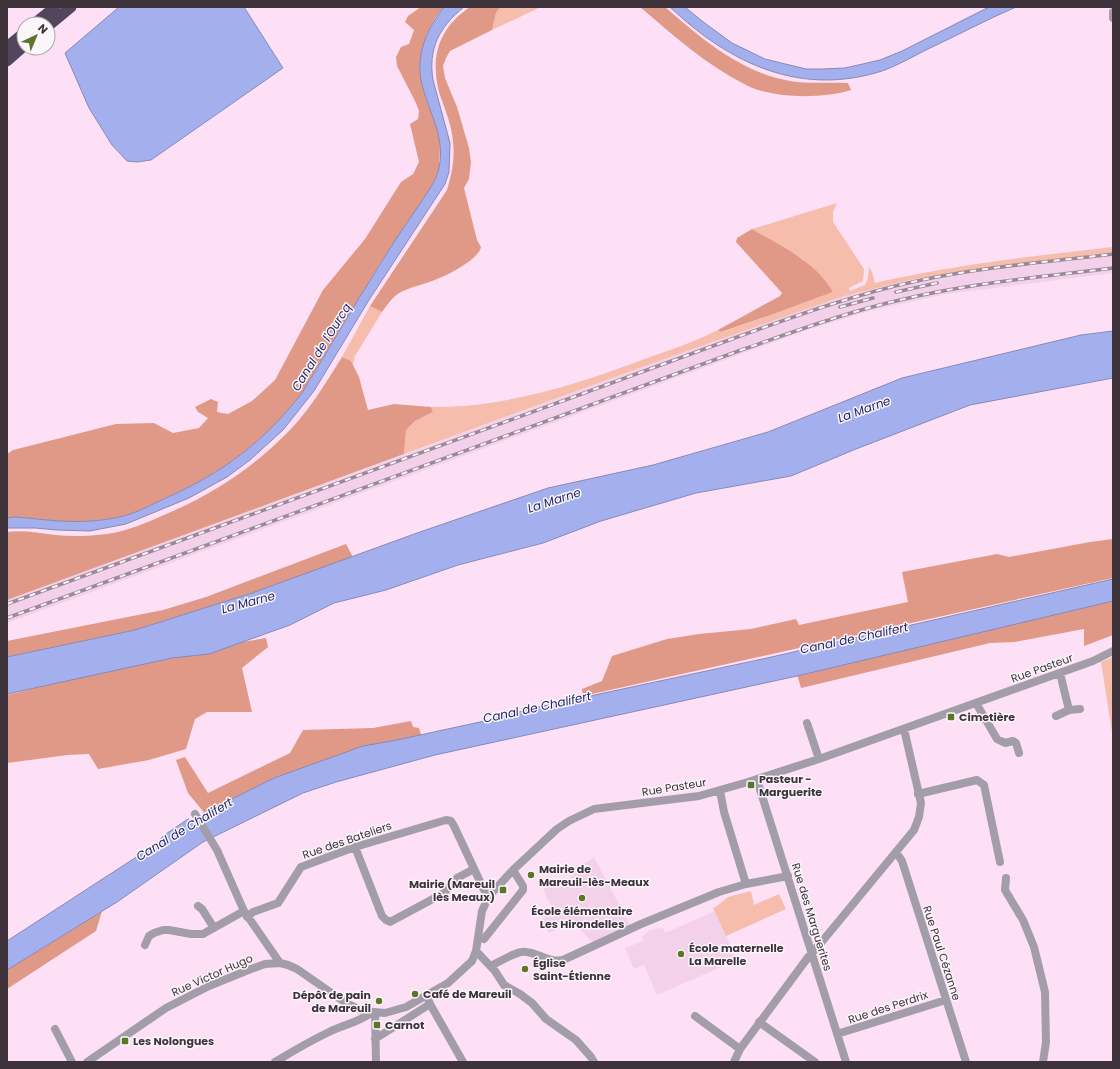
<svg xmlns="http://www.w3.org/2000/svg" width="1120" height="1069" font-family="Poppins,sans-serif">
<rect width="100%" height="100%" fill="#fde0f5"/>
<path fill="#f3d1ea" d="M1113,252V273L946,294L873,310L810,329L7,623V600L670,357L841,297L914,279Z
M594,857L630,925L592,942L573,922L549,933L541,921L552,908L543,889L549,884L552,887L574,875L572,871Z
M715,911L737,960L657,995L644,965L634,969L625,948L643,941L642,937L648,931L655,929L663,928L665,933Z"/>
<path fill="#f6bdad" d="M500,7H541L492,30L496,13Z
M837,203L833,212V222L864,269L863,281L849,288L850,291L865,285L868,278L869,267L872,272L875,283C953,265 1033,256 1113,247V252L914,279L841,297L670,357L404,454L406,430L415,421L433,412L431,407C503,408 575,385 642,360C667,351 694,342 718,330L722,332L768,316L833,292L803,259L752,229Z
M370,306L382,312L355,356L353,365L351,361L342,357Z
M1113,657V732H1112L1101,662Z
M751,891L754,905L779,894L786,909L726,936L713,908L717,906L728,897Z"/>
<path fill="#e09986" d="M421,7H444L435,18L426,36L440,146L439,170L431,188L379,265L302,393C263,443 222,473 166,498C155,503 144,509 133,513C119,518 105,520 91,521C66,523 40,519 15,517L7,518V454L13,450L116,424L154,423L173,433L199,428L208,418L198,412L195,407L211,399L218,402L217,412L228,414L252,401L275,380L323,290L365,239L401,182L413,174L419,162L410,124L418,119L419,111L415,101L397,66L396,57L401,47L409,44L414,30L405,22L408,16Z
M470,7H500L496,13L492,30L450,51L446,58L443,66L445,78L457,107L469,148L471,162L469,179L464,188L477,240L481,247C479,259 448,275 437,279C426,284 413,286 401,292C393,296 388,304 382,312L370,306L447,190C452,174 455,158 453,142C452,124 444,108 439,92C430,56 439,28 470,7Z
M640,7H665C702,39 740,72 790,81C806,84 831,82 848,83L851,90C822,99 773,99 746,85C706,65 673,35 640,7Z
M752,229C781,246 815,261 833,292L768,316L721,332L718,330L780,296L782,293L736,242L737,238Z
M342,357L351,361L359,377L368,410L394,404L431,407L433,412L415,421L406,430L404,454L7,600V532C23,530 39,533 55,535C73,537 90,536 107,534C127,531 146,523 164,515C209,496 250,470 285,435C308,413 325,384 342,357Z
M1113,539V578L583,696L582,689L602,681L612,656L667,639L699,634L751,629L796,619L799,625L908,602L902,572L997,554L1009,557L1090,542Z
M346,544L353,557L252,593L135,630L7,657V641L163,610L206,597Z
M1113,599V635L1084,646V629L1015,642L990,643L801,688L797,674Z
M266,638L268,647L242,668L252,712H207L195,719L186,749L149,760L98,769L89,754L68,755L7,763V695L182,652Z
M411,721L413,727L419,728L422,738L206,815L188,793L176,760L185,757L208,793L290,753L303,730L373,728Z
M102,911L96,931L7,989V970Z"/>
<path fill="#a4b0ee" stroke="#858ab8" d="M119,7H244L283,68L151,160L137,162L127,161L112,145L89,108L65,53Z
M444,7H464C439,27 428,49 433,80L450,143L449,172L445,184L369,300L314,391L283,430L250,460L227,477L189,498L126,524L90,531L57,530L35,528H7V518L15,517C40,519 66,523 91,521C105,520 119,518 133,513C144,509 155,503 166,498C222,473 263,443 302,393C328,351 352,308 379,266C391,246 404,227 417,208C425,196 436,182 439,168C446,135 427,110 421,80C416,53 428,27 444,7Z
M670,7H685L702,21L732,43L765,59L806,69H822L845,68L880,60L902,51L989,7H1016C986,20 958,35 928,49C914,56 900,64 885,70C802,98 730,64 670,7Z
M1113,331V378L970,405L856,449L791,476L696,493L601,521L543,543L458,565L386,590L334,603L290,625L209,654L172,658L7,694V657L135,630L252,593L417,533L548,488L653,465L768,432L902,378L1081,335Z
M1113,579V601L797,676L435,755L336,782L303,793L203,842L117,902L7,970V941L158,843L163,836L188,819L194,821L228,801L274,778L363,746L397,740L480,722L534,708L767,658Z"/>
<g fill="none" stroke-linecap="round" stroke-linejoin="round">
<path stroke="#a29da9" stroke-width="8" d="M1113,12V18
M976,703L997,739L1005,743L1013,741L1016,743L1019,753
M1069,710L1080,709
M1056,716L1069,710L1060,673
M807,723L819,759
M757,780L846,1062
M720,791L724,812L746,884
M918,794L977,780L984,785L1000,862
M195,814L217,850L244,911L280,963
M355,847L382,916L386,920L390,922L444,893L457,878L474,869
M896,852L902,861L966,1062
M1006,878L1005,890L1023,920L1034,947L1045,992L1046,1042L1043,1062
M198,906L202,909L214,928
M247,917L253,912L278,903L301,867L355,847L446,820L451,821L454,826L484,890L489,896
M484,939L523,890V886L513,870
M145,945L149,936L154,933L163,930H169L191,934H203L244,911
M476,951L495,971L504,985L520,994L532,1003L546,1019L576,1040L591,1057L594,1062
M491,966C499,962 518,950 526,952C539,953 549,963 563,960L641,924L719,892L746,884L788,876
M427,996L430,1004L463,1062
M375,1013L376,1062
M695,1016L740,1049
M759,1022L815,1062
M55,1029L72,1062
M837,1034L946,1000
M375,1039L430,1004
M87,1062L166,1008L209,986L251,969L265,964L280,963L288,965L297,969L346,1003L363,1011L385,1013L406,1007L448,983L472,961L476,951L482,911L489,896L513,870L557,829L569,821L594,809L699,796L748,782L819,759L1093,661L1113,651
M275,1062C293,1051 310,1041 329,1032C343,1025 359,1022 371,1013
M734,1062L740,1049L809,956L820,944L914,830L919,817L921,803L904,729"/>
<path stroke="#51465e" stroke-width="11" d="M34,24L55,7
M48,26L71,7
M7,47L24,33
M7,61L24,46"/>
<g stroke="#9c8897" stroke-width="3.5">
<path id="rail" d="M896,292L937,283
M840,307L873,298
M7,604L740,336C798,315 856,294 917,281C981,267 1048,262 1113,254
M7,618L744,349C796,331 847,312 900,300C970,283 1042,277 1113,268"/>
</g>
<use href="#rail" stroke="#fbf6fa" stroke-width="2" stroke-dasharray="6" stroke-linecap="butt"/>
</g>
<g fill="#5c7629" stroke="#fbf6fa" stroke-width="1.5">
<rect x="947" y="713" width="8" height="8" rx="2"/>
<rect x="747" y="781" width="8" height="8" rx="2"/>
<circle cx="531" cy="875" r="4"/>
<rect x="499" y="886" width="8" height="8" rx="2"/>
<circle cx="582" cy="898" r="4"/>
<circle cx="681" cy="954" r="4"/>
<circle cx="525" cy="969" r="4"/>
<circle cx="415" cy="994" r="4"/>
<circle cx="379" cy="1001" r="4"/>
<rect x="373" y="1021" width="8" height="8" rx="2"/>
<rect x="121" y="1037" width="8" height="8" rx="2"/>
</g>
<g text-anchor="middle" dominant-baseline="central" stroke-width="3" stroke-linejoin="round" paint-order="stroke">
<g font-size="11" fill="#3e333b" stroke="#fbf6fa">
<text transform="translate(1042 668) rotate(-20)">Rue Pasteur</text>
<text transform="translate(674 787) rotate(-9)">Rue Pasteur</text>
<text transform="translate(347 840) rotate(-19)">Rue des Bateliers</text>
<text transform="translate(812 917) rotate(73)">Rue des Marguerites</text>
<text transform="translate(942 953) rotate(72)">Rue Paul Cézanne</text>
<text transform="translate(212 975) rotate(-24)">Rue Victor Hugo</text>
<text transform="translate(888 1007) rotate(-18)">Rue des Perdrix</text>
</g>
<g font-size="11" font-weight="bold" fill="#3e333b" stroke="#fbf6fa" text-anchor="start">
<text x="959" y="717">Cimetière</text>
<text x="759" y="779">Pasteur -<tspan x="759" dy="13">Marguerite</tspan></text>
<text x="539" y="869">Mairie de<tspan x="539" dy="13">Mareuil-lès-Meaux</tspan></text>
<text x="495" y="884" text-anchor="end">Mairie (Mareuil<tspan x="495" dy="13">lès Meaux)</tspan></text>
<text x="582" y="911" text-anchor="middle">École élémentaire<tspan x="582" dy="13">Les Hirondelles</tspan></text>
<text x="689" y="948">École maternelle<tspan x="689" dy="13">La Marelle</tspan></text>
<text x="533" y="963">Église<tspan x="533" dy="13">Saint-Étienne</tspan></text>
<text x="423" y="994">Café de Mareuil</text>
<text x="371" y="995" text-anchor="end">Dépôt de pain<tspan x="371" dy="13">de Mareuil</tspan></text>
<text x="385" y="1025">Carnot</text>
<text x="133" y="1041">Les Nolongues</text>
</g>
<g font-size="12" font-style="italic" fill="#23256b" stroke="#fbf6fa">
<text transform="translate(321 347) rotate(-58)">Canal de l'Ourcq</text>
<text transform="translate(864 409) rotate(-20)">La Marne</text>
<text transform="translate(554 500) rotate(-18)">La Marne</text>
<text transform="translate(248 602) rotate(-15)">La Marne</text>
<text transform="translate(854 638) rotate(-12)">Canal de Chalifert</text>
<text transform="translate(537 707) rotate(-12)">Canal de Chalifert</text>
<text transform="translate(184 829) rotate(-31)">Canal de Chalifert</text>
</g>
</g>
<rect width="1120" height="1069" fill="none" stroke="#3e333b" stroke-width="16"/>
<g transform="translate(36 36) rotate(44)"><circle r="19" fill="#fbf6fa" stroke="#afa8ae"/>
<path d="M0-3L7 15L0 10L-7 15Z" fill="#5c7629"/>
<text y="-6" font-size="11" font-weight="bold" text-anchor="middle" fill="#3e333b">N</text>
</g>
</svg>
